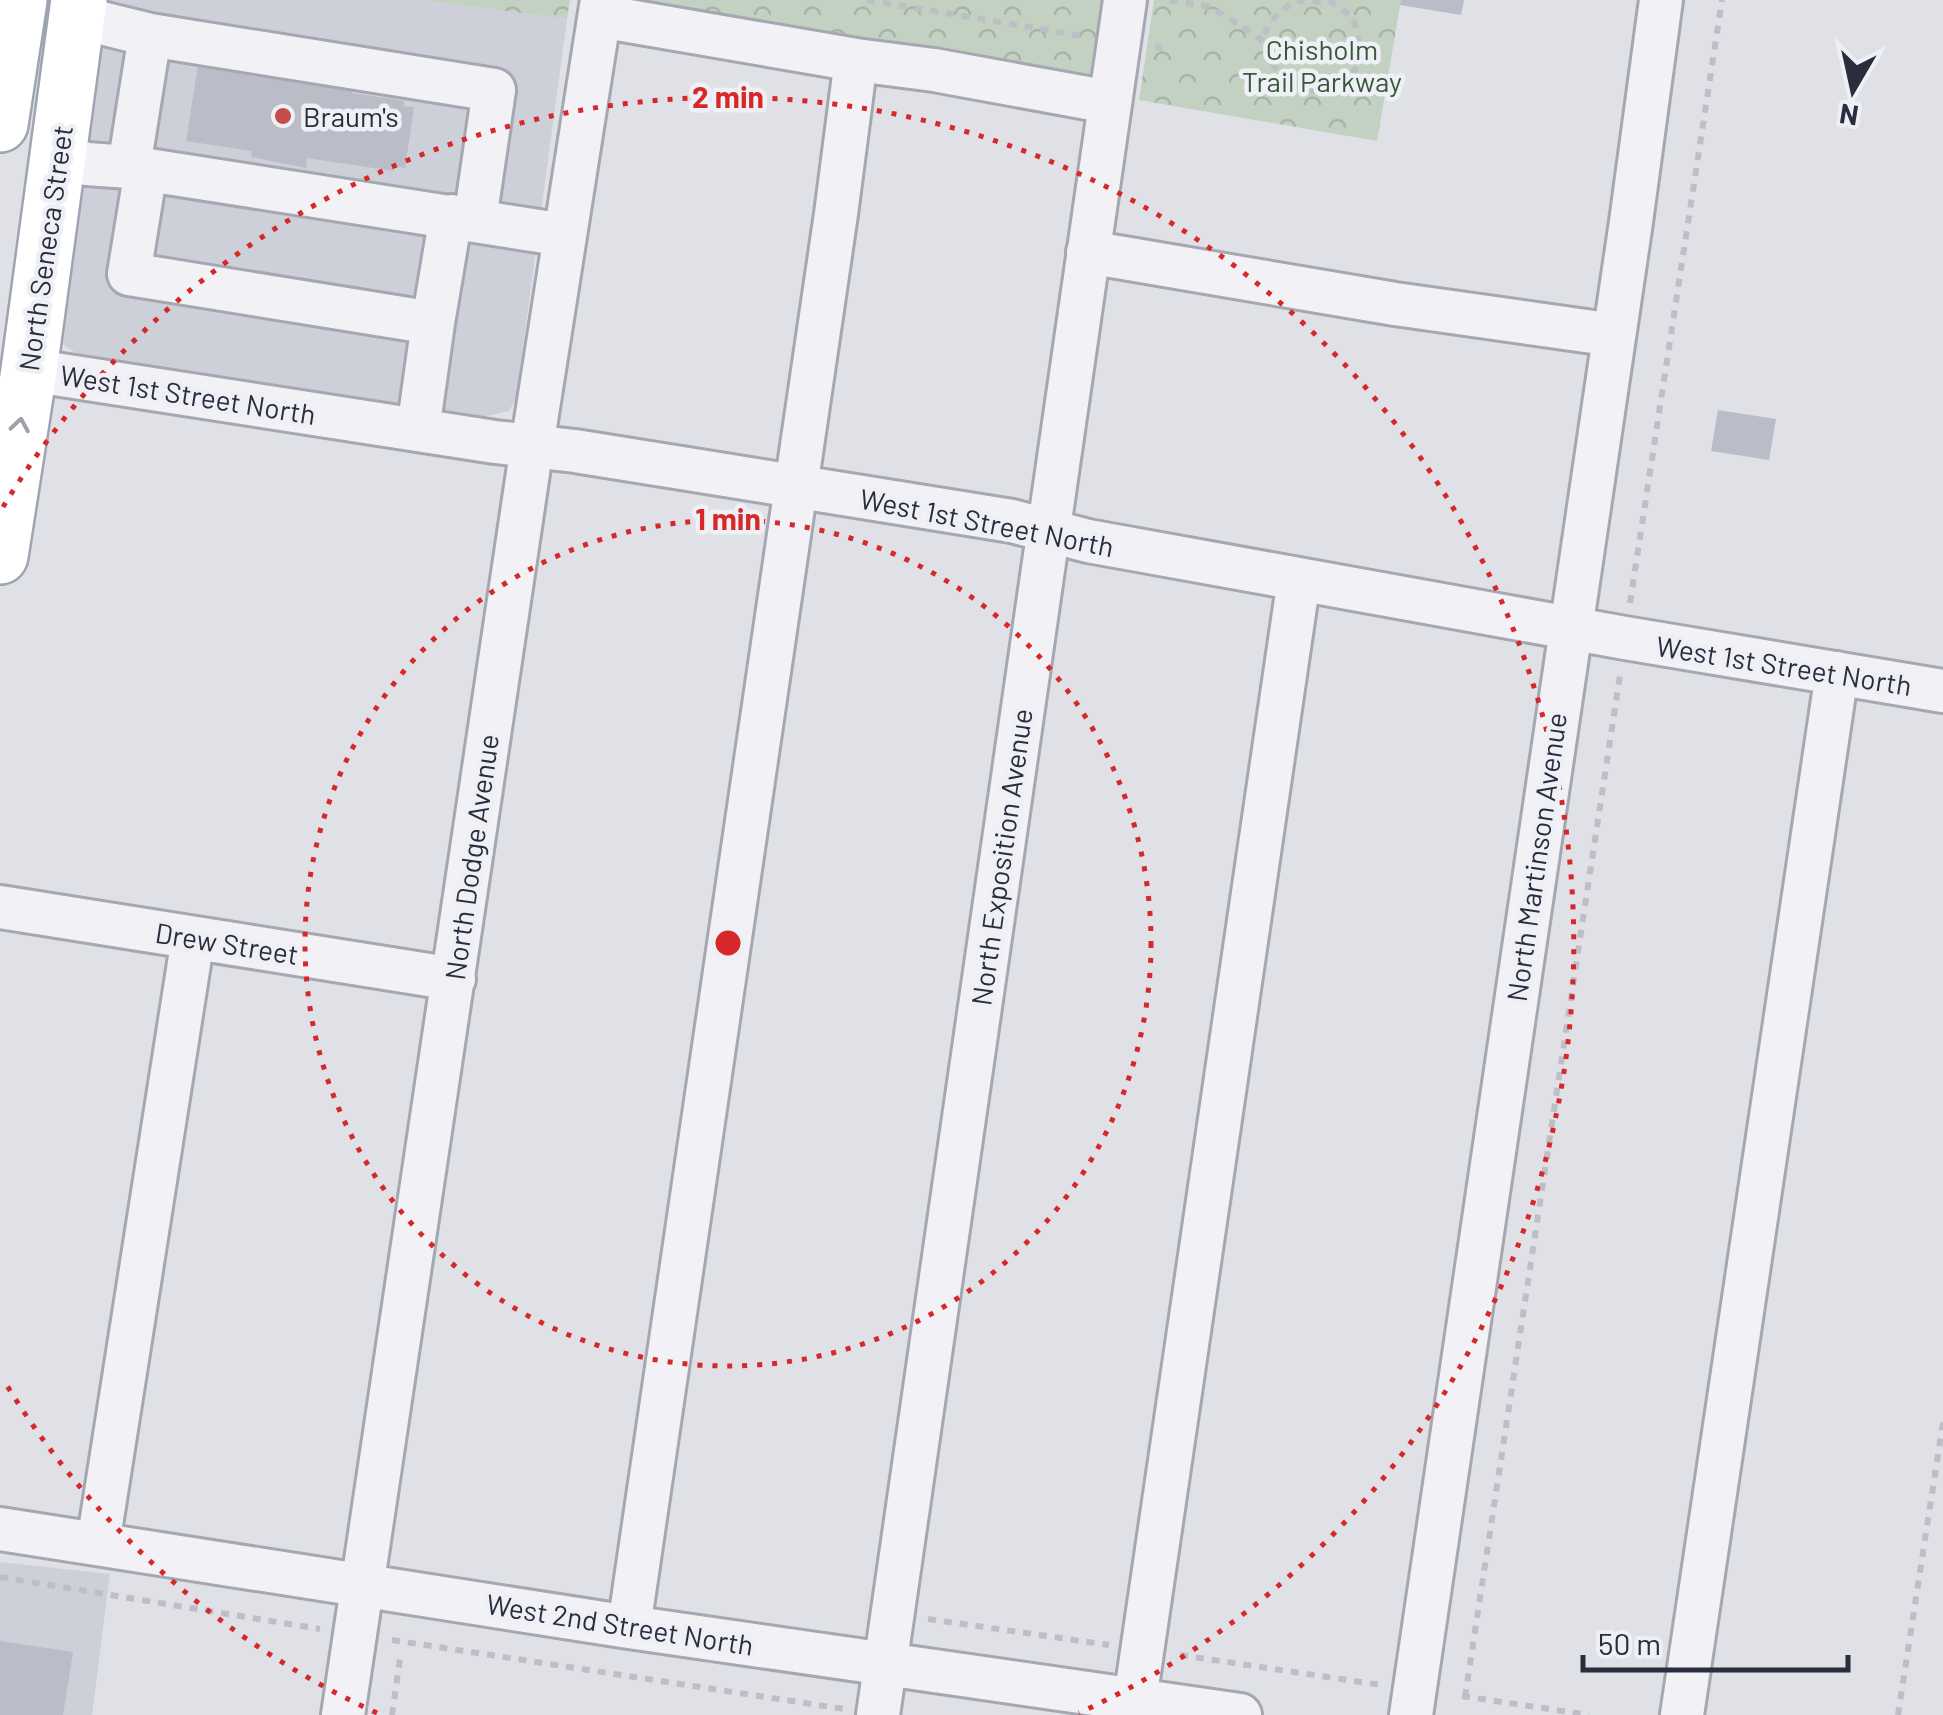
<svg xmlns="http://www.w3.org/2000/svg" width="1943" height="1715" font-family="Barlow,sans-serif">
<defs>
<pattern id="park-crowns" width="20" height="18" patternUnits="userSpaceOnUse" patternTransform="scale(2.5)"><rect width="20" height="18" fill="#c2d1c1"/><path d="M2 6a3 3 0 1 1 6 0M12 15a3 3 0 1 1 6 0" fill="none" stroke="#a7b4a7"/></pattern>
</defs>
<rect width="100%" height="100%" fill="#dfe1e7"/>
<path fill="#cdd0d9" d="M110,0H421L567,19L516,398L509,411L478,418L77,354L63,344L56,324Z
M0,1562L110,1574L92,1715H0Z"/>
<path fill="url(#park-crowns)" d="M421,0H570L567,19Z
M623,0H1106L1095,92Z
M1154,0H1401L1377,141L1139,100Z"/>
<path fill="#babcc7" d="M1401,0H1464L1461,15L1400,5Z
M198,65L353,88L352,93L404,101L403,106L414,107L405,168L394,166L393,171L307,158L306,168L251,157L252,151L186,141Z
M1718,410L1776,419L1769,460L1711,451Z
M0,1641L73,1652L63,1715H0Z"/>
<g fill="none" stroke-linecap="round" stroke-linejoin="round">
<g stroke="#a5a7b1" stroke-width="48">
<path id="minor" d="M600,16L856,60L934,70L1109,102
M77,17L150,35L129,167
M150,35L494,90L475,220
M58,156L87,164L129,167L564,235
M146,170L129,274L433,323L418,430
M1088,252L1395,304L1614,335
M433,323L451,216
M29,370L495,442L575,451L1012,521L1088,541L1625,638L1943,691
M0,907L454,979
M0,1529L629,1627L1240,1715
M98,1544L193,938
M629,1627L836,214L856,60
M1135,1700L1299,579
M343,1715L532,446L602,0
M878,1715L1125,0
M1411,1715L1631,222L1661,0
M1682,1715L1837,673"/>
</g>
<g stroke="#9fa4b2" stroke-width="60">
<path id="major" d="M0,124L19,0
M0,556L29,370L79,0"/>
</g>
<path stroke="#bebfc6" stroke-width="6" stroke-dasharray="8 8" stroke-linecap="butt" d="M867,0L1083,36
M1170,0L1211,7L1261,39L1277,72L1307,91L1330,90L1354,73L1360,47L1353,17L1331,2L1294,1L1275,17L1261,39
M1155,47L1169,49
M1630,603L1722,0
M0,1577L320,1629
M928,1619L1109,1645
M392,1640L844,1709
M1180,1655L1381,1685
M1462,1696L1589,1715
M1465,1697L1620,675
M392,1715L401,1652
M1898,1715L1943,1422"/>
<use href="#minor" stroke="#f2f2f6" stroke-width="42"/>
<use href="#major" stroke="#fff" stroke-width="55"/>
</g>
<defs><path id="oneway-chevron" d="M-2-3.5L2.5 0L-2 3.5" fill="none" stroke-width="1.6" stroke-linecap="round" stroke-linejoin="round" transform="scale(2.5)"/></defs>
<use stroke="#9fa0a8" href="#oneway-chevron" transform="translate(20 425) rotate(-81)"/>
<g fill="none" stroke="#d62828" stroke-width="5" stroke-dasharray="5 10">
<circle cx="728" cy="943" r="423"/>
<path d="M377 1713A846 846 0 0 1 3 1379M3 507A846 846 0 1 1 1079 1713"/>
</g>
<circle fill="#c54d4b" stroke="#eef0f5" stroke-width="4" cx="283" cy="116" r="10"/>
<g text-anchor="middle" dominant-baseline="central" stroke-width="9" stroke-linejoin="round" paint-order="stroke">
<g font-size="28" fill="#385837" stroke="#eef0f5">
<text x="1322" y="49">Chisholm<tspan x="1322" dy="32">Trail Parkway</tspan></text>
</g>
<g font-size="28" fill="#292d3e" stroke="#eef0f5" text-anchor="start">
<text x="303" y="116">Braum's</text>
</g>
<g font-size="28" fill="#292d3e" stroke="#eef0f5">
<text transform="translate(45 248) rotate(-82)">North Seneca Street</text>
<text transform="translate(188 394) rotate(9)">West 1st Street North</text>
<text transform="translate(987 522) rotate(11)">West 1st Street North</text>
<text transform="translate(1784 665) rotate(9)">West 1st Street North</text>
<text transform="translate(471 857) rotate(-82)">North Dodge Avenue</text>
<text transform="translate(1001 857) rotate(-82)">North Exposition Avenue</text>
<text transform="translate(1536 857) rotate(-82)">North Martinson Avenue</text>
<text transform="translate(227 943) rotate(9)">Drew Street</text>
<text transform="translate(620 1624) rotate(9)">West 2nd Street North</text>
</g>
</g>
<circle cx="728" cy="943" r="15" fill="#d62828" stroke="#eef0f5" stroke-width="5"/>
<g font-size="30" text-anchor="middle" font-weight="bold" fill="#d62828" stroke="#eef0f5" stroke-width="9" stroke-linejoin="round" paint-order="stroke">
<text x="728" y="108">2 min</text>
<text x="728" y="530">1 min</text>
</g>
<g transform="translate(1853 90) rotate(189)" stroke="#eef0f5" stroke-width="8" paint-order="stroke">
<path d="M0-8L18 38L0 25L-18 38Z" fill="#292d3e"/>
<text y="-15" font-size="28" font-weight="bold" text-anchor="middle" fill="#292d3e">N</text>
</g>
<path d="M1583 1655v15h265v-15" fill="none" stroke="#292d3e" stroke-width="5"/>
<text x="1598" y="1655" font-size="30" fill="#292d3e" stroke="#eef0f5" stroke-width="8" paint-order="stroke">50 m</text>
</svg>
